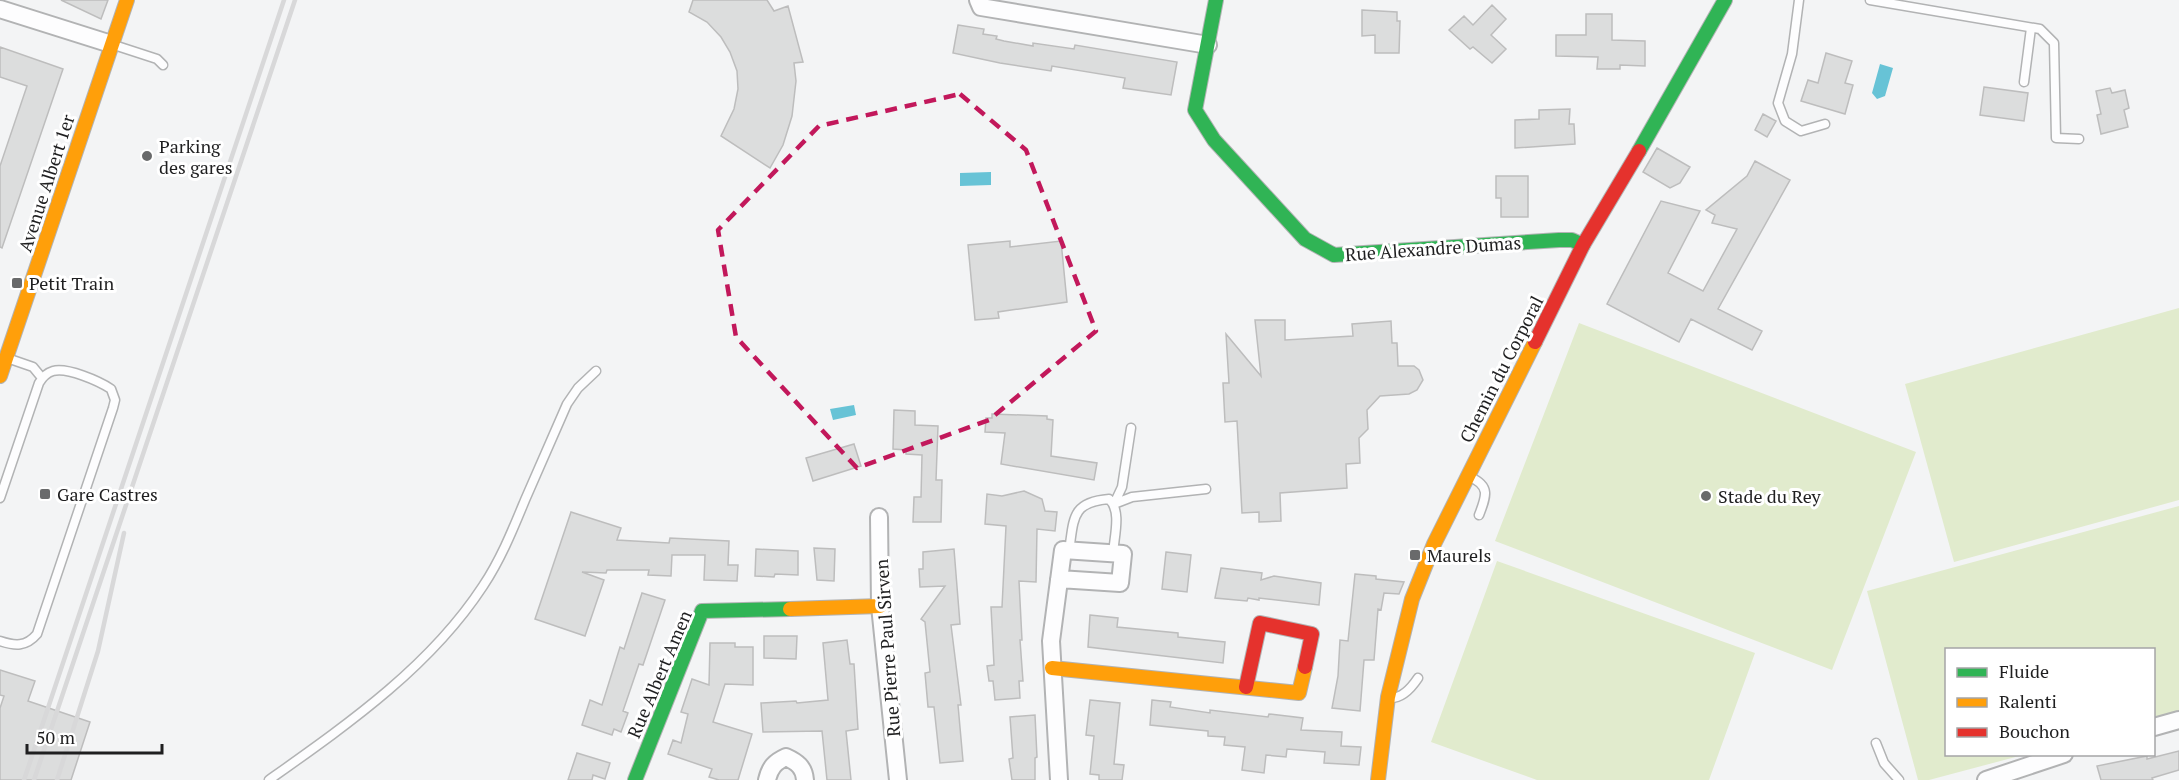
<svg xmlns="http://www.w3.org/2000/svg" width="2179" height="780" font-family="'PT Serif',serif">
<rect width="100%" height="100%" fill="#f3f4f5"/>
<path fill="#e1ebcd" d="M2179,308V500L1954,562L1905,384Z
M1579,323L1916,452L1832,670L1495,541Z
M2179,506V712L2154,719V650H1946V754L2023,755L1929,780H1918L1867,591Z
M1497,561L1755,653L1709,780H1537L1431,742Z"/>
<path fill="#67c3d6" d="M1880,64L1893,68L1885,96L1877,99L1872,93Z
M991,172V185L960,186V173Z
M854,405L856,415L833,420L830,409Z"/>
<path fill="#dcdddd" stroke="#bdbdbd" stroke-width="1.5" d="M61,0H108L101,19Z
M693,0H767L774,11L788,6L803,62L794,63L796,81L792,116L783,145L770,168L721,136L734,109L738,89L737,71L730,52L721,37L707,22L689,12Z
M1492,5L1506,19L1491,35L1506,49L1492,63L1473,47L1470,49L1449,30L1464,16L1473,25Z
M1362,10L1397,12V21H1400L1399,53H1375V35L1362,36Z
M1586,14H1612V40L1645,41V66L1620,65V69H1597L1598,57L1556,56V35H1586Z
M958,25L984,29L983,34L997,36L996,39L1004,41L1033,46V43L1074,49L1075,45L1177,62L1171,95L1123,88L1125,78L1052,66L1051,71L1000,63L953,53Z
M0,47L63,69L2,248L0,247V166L27,86L0,77Z
M1826,53L1852,61L1845,83L1853,85L1845,114L1801,101L1808,80L1818,83Z
M1984,87L2028,93L2024,121L1980,115Z
M2110,88L2112,93L2125,90L2129,108L2124,110L2128,127L2101,134L2097,115L2101,114L2096,91Z
M1570,109L1569,124H1574L1575,144L1515,148V120L1539,119V110Z
M1763,114L1776,121L1767,137L1755,130Z
M1657,148L1690,167L1680,183L1670,188L1643,172Z
M1755,161L1790,180L1718,309L1762,331L1752,350L1691,319L1679,342L1607,304L1661,201L1700,211L1668,273L1703,291L1737,229L1712,223L1715,215L1706,210L1747,176Z
M1496,176H1528V217H1501V198H1496Z
M1010,241V247L1061,241L1067,302L998,312L999,318L975,320L968,245Z
M1255,320H1285V340L1353,336L1352,324L1391,321L1392,343H1397L1398,366H1414L1419,370L1423,380L1417,390L1409,394L1380,396L1367,410L1368,429L1359,438L1360,463L1346,464L1347,488L1280,493L1281,521L1259,522V512L1242,513L1237,421L1225,422L1223,383H1229L1226,334L1261,376Z
M894,410L915,411V425L938,426L936,480H942L941,522H913L914,497H921L922,455L906,454V450L893,449Z
M992,414L1047,416V419L1053,420L1051,456L1097,463L1094,480L1001,464L1005,433L985,432L986,418H992Z
M854,444L861,466L813,481L806,458Z
M1024,491L1042,499L1045,511L1057,512L1055,531L1037,529L1036,582L1019,581L1022,640H1020L1023,681H1019L1020,698L995,700L993,681H989L987,666L994,665L991,607H1002L1006,526L985,524L987,494L1002,496Z
M571,512L621,528L617,540L669,543L670,538L729,541L728,565H738L737,581L704,580L705,555H672L671,576L648,575L649,570H607L606,573L582,572L604,580L585,636L535,619Z
M814,548L835,549L834,581L817,580Z
M756,549L798,551V575L775,574L774,577L755,576Z
M954,549L960,624L951,625L961,705H958L963,761L940,763L934,707H928L925,673L930,672L925,622L921,619L945,586L920,587L919,569H923V552Z
M1166,552L1191,555L1187,592L1162,589Z
M1221,568L1262,573L1261,580L1274,576L1321,583L1319,605L1259,598V600L1248,598L1247,601L1215,598Z
M1355,574L1376,576V579L1404,582L1399,594L1384,593L1381,610L1378,609L1374,660H1364L1360,711L1332,708L1338,676L1340,640L1348,641Z
M642,593L665,600L643,665L639,664L623,711L628,713L621,732L614,729L612,735L582,725L590,700L602,705L620,647L624,649Z
M1090,615L1118,618L1117,627L1178,633V637L1225,642L1223,663L1088,647Z
M764,636H797L796,659L764,658Z
M847,640L850,664H854L858,729L846,731L851,780H827L822,731L763,732L761,703L796,701L797,703L828,700L823,643Z
M710,643H735V647H753V685L725,684L713,722L752,734L738,780H719L709,777L712,769L668,754L673,740L681,743L688,714L681,712L692,679L709,685Z
M0,670L35,681L28,701L90,722L71,780H0V708L4,696L0,695Z
M1090,700L1120,703L1114,764L1124,765L1122,780H1099V775L1090,774L1094,736L1086,735Z
M1152,700L1171,702L1170,707L1210,713V710L1268,717L1269,714L1303,718L1301,730L1342,732L1341,746L1361,747L1359,765L1324,763L1325,752L1287,749L1286,757L1266,755L1264,773L1242,770L1245,747L1224,745L1225,737L1208,736V731L1150,725Z
M1035,715L1037,757L1035,758V780H1012L1009,759L1013,758L1010,717Z
M2179,751V770L2152,778L2153,780H2101L2097,766L2147,756V759Z
M577,753L610,763L605,779L593,775L592,780H568Z"/>
<g fill="none" stroke-linecap="round" stroke-linejoin="round">
<g stroke="#b2b3b4" stroke-width="11">
<path id="lane" d="M1799,0L1792,54L1778,103L1785,121L1801,131L1825,124
M1870,0L2040,29L2054,43L2056,138L2079,139
M114,45L157,59L163,65
M2024,82L2031,28
M7,358L33,367L42,378
M1470,477C1491,486 1486,497 1479,515
M0,498L39,383C42,378 46,373 53,371C67,367 99,381 111,389L115,400L113,408L37,634C26,647 15,646 0,641
M1114,504L1132,497L1206,489
M1114,504L1122,487L1131,428
M1069,551C1074,519 1071,502 1109,499C1122,511 1114,537 1113,554
M1391,698C1403,698 1412,687 1418,678
M1876,743L1884,763L1899,780
M269,780C348,724 430,667 483,586C501,559 513,529 525,500C539,468 553,436 567,404L578,388L596,371"/>
</g>
<g stroke="#b2b3b4" stroke-width="20">
<path id="street" d="M978,0L981,7L1208,45
M0,9L111,44
M879,517L880,606L898,780
M2154,727L2179,720
M767,780C770,767 775,762 786,757C797,762 804,767 805,780
M1059,780L1051,641L1063,550L1123,554L1120,583L1059,579
M1986,780L2064,754"/>
</g>
<g stroke="#b2b3b4" stroke-width="16">
<path id="fast" d="M1216,0L1195,110L1214,140L1305,239L1334,255L1559,240H1572L1583,245
M1639,151L1725,0
M635,780L702,611L790,609"/>
</g>
<g stroke="#b2b3b4" stroke-width="16">
<path id="slow" d="M0,376L127,0
M790,609L880,606
M1052,668L1299,693L1305,667
M1378,780L1388,697L1412,599L1434,544L1535,342"/>
</g>
<g stroke="#b2b3b4" stroke-width="16">
<path id="jam" d="M1535,342L1583,245L1639,151
M1246,687L1260,623L1312,634L1305,667"/>
</g>
<use href="#lane" stroke="#fdfdfe" stroke-width="8"/>
<use href="#street" stroke="#fdfdfe" stroke-width="16"/>
<use href="#fast" stroke="#30b455" stroke-width="14"/>
<use href="#slow" stroke="#ff9f0a" stroke-width="14"/>
<use href="#jam" stroke="#e5322d" stroke-width="14"/>
<path stroke="#d8d8d9" stroke-width="4.5" d="M24,780L284,0
M34,780L295,0
M57,780L98,651L124,533"/>
</g>
<path fill="none" stroke="#c2185b" stroke-width="4.5" stroke-dasharray="12 8" stroke-linejoin="round" d="M960,94L1026,150L1096,331L989,420L857,468L736,337L718,230L819,126Z"/>
<g fill="#696a6b" stroke="#fff" stroke-width="2">
<circle cx="147" cy="156" r="6"/>
<rect x="11" y="277" width="12" height="12" rx="3"/>
<rect x="39" y="488" width="12" height="12" rx="3"/>
<circle cx="1706" cy="496" r="6"/>
<rect x="1409" y="549" width="12" height="12" rx="3"/>
</g>
<g text-anchor="middle" dominant-baseline="central" stroke-width="6" stroke-linejoin="round" paint-order="stroke">
<g font-size="18" fill="#1f1f20" stroke="#fff" text-anchor="start">
<text x="159" y="146">Parking<tspan x="159" dy="21">des gares</tspan></text>
<text x="29" y="283">Petit Train</text>
<text x="57" y="494">Gare Castres</text>
<text x="1718" y="496">Stade du Rey</text>
<text x="1427" y="555">Maurels</text>
</g>
<g font-size="18" fill="#1f1f20" stroke="#fff">
<text transform="translate(46 183) rotate(-72)">Avenue Albert 1er</text>
<text transform="translate(1433 248) rotate(-4)">Rue Alexandre Dumas</text>
<text transform="translate(1501 369) rotate(-63)">Chemin du Corporal</text>
<text transform="translate(887 648) rotate(-94)">Rue Pierre Paul Sirven</text>
<text transform="translate(659 674) rotate(-67)">Rue Albert Amen</text>
</g>
</g>
<rect x="1945" y="648" width="210" height="108" fill="#ffffff" stroke="#a5a5a6" stroke-width="1.5"/>
<rect x="1957" y="668" width="30" height="9" fill="#30b455" stroke="#a5a5a6" stroke-width="1.5"/>
<text x="1999" y="678" font-size="18" fill="#1f1f20">Fluide</text>
<rect x="1957" y="698" width="30" height="9" fill="#ff9f0a" stroke="#a5a5a6" stroke-width="1.5"/>
<text x="1999" y="708" font-size="18" fill="#1f1f20">Ralenti</text>
<rect x="1957" y="728" width="30" height="9" fill="#e5322d" stroke="#a5a5a6" stroke-width="1.5"/>
<text x="1999" y="738" font-size="18" fill="#1f1f20">Bouchon</text>
<path d="M27 744v9h135v-9" fill="none" stroke="#1f1f20" stroke-width="3"/>
<text x="36" y="744" font-size="18" fill="#1f1f20" stroke="#ffffff" stroke-width="4.5" paint-order="stroke">50 m</text>
</svg>
